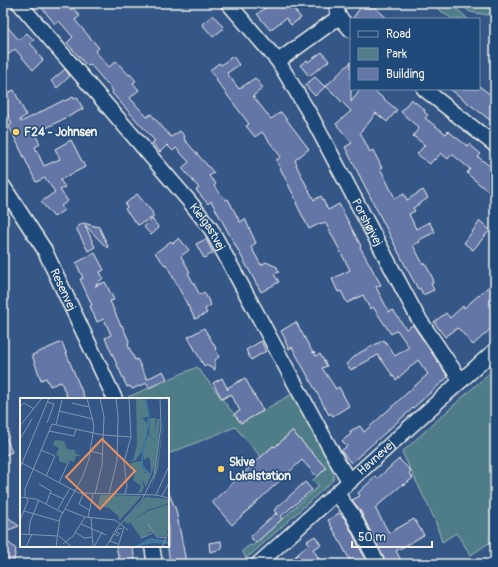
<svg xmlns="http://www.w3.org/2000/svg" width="498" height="567" font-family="Pangolin,sans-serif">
<rect width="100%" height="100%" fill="#345787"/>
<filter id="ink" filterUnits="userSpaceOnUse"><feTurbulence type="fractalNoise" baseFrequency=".025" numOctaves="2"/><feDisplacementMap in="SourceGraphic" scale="8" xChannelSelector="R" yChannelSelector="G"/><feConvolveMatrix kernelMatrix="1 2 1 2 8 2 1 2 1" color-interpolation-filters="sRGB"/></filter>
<g filter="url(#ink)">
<path fill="#507d87" stroke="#a2b7b8" d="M430,3H450L468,19H452Z
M459,3H495V16L470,12Z
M197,367L241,423L292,394L330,464L334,476L333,480L330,483L254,552L246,558L242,551L250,545L252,546L319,486L313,480L326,468L292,431L275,447L273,446L261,457L235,427L168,454V399H130L128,397Z
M495,368V539L471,555L456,533L442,542L435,520L402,452Z"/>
<path fill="#6476a6" stroke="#f4f1e8" d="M38,3H64L70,10L73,8L80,16L75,20L99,48L95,51L109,67L116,61L129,75L130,74L136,81L133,83L139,90L130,98L147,117L151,114L171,137L180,131L185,137L184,139L214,173L209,176L216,184L214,186L226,200L228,199L240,222L245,219L256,243L251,247L261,265L266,262L277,267L279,272L274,274L279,282L261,292L211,201L208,204L196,190L199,188L182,168L189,162L176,148L173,151L167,145L160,152L152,143L155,141L112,93L113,91L90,64L89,66L87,64L86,65L67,43L73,37L59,21L55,24Z
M272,3H289L301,18L291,25L286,18L270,30L257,14Z
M364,3L371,9L373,6L388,19H352Z
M213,15L224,28L213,37L202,24Z
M3,22L19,40L27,33L34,40L30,43L38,52L37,53L43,60L33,70L15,49L3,59Z
M322,52L329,61L309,76L300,65L307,60L308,62Z
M233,56L239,65L227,73L239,89L255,78L263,88L253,96L271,119L281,112L309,149L295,160L297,165H296L314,200L321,196L328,210L339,204L361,246L360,247L381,285L376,287L389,312L393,310L406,329L413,325L448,377L351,463L341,451L347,446L342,441L351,434L350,431L360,426L364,432L428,374L418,360L396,380L378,355L351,370L346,364L359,353L384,340L395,356L409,347L397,330L391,334L373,307L370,309L363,295L347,303L341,291L338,292L332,279L350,270L325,222L321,224V223L309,229L296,203L297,202L276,160L281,157L262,132L255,137L246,126L249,124L216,80L217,79L210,70L219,63L221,65Z
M351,62V102L361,89H372L397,110L387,122L376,113L367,125L360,132L370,152L373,150L382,168H380L395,198L404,194L407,200L423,190L428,198L413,208L415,211L409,214L416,229L429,222L435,232L419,240L420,242L413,245L423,264L425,263L433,279L432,280L433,283L431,284L434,290L423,295L420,288L418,289L408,271L345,147L352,143L336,124L351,111L326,86Z
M65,69L70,76L57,88L51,81Z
M315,77L325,87L315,96L305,85Z
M479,86L495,98V124L450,89H479Z
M14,90L26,115L20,120L21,122L64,100L65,101L73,97L74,99L77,97L83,109L40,131L41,134L36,136L40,144L35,147L44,166L60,159L55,149L71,140L85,167L60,180L65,187L60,190L68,201L61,206L64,210L54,217L41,202L55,192L45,178L36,182L9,126L12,124L3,105V95Z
M411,99L425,110L424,112L428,115L425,118L446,134L448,131L467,146L469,144L481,154L478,157L491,167L495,166V197L471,177L467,173L470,169L452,154L448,159L441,153L435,160L434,159L430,164L417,154L425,145L413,136L419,128L401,112Z
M137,194L153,213L152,214L154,217L138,225L125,209L127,207L125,204Z
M152,219L159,228L151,235L144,227Z
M480,221L490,230L473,250L464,243Z
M83,223L99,227L108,246L107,248L85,225L95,247L88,251L76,228Z
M179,238L189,250L181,256L190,272L188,273L200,295L204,292L211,305L205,309L207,313L195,319L166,264L165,265L155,253L171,241L173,243Z
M206,239L213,253L204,258L196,244Z
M95,253L104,270L100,272L103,278L95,286L105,282L114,300L110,301L121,326L122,325L129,341L128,345L135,360L137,359L147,379L163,371L167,379L149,388L147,383L132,389L130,386L127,387L105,338L111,335L104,319L97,322L90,306L92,305L80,279L83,278L76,263Z
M495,281V325L473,345L458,328L445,337L434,322L446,313L450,318L463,306L464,308Z
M296,322L313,353L314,352L316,356L320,354L327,366L322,368L336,389L339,387L349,406L333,416L331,413L329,415L292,347L289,349L285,341H286L281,331Z
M204,328L216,348H215L219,357L215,360V370L206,365L204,366L188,337Z
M261,341L266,351L251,360L246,350Z
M62,342L69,360L85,399H68L61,382L50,386L46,378L41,380L32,355Z
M222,378L228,390L227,388L245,378L263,411L241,423L234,414L240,411L231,394L222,399L213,383Z
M3,430L12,452L3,456Z
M292,431L326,468L317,477L302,460L232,525L212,502L273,446L275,447Z
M399,459L411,471L409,473L413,478L404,485L403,484L375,508L389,533L414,519L424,535L396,551L403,564H386L360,510L352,500L360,496L358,493L376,476L378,478Z
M305,482L312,490L280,517L282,519L256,543L250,537L276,513L277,515L274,510Z
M168,491L176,510L186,562L170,563L168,549Z
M3,513L19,526L3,532Z
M339,513L345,519L368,564H352L328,520Z
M315,536L321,545L313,549L322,564H287L309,544L307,541Z
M3,538L16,549L13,564H3Z
M221,541L222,549L210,552L209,543Z
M116,546H132L136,564H120Z"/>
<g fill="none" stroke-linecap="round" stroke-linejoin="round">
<g stroke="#f4f1e8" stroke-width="17">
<g id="minor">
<path id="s1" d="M19,3L189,201L211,229L338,463L350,482"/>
<path id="s2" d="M228,3L278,61L311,116L417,316L461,381"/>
<path d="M335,3L339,17L351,30"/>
<path d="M278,61L339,17"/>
<path d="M424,89L495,145"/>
<path id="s3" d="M3,186L44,249L115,399"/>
<path d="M337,494L352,514L378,564"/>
<path d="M152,546L155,564"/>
<path id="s4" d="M258,564L495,350"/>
</g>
</g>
<use href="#minor" stroke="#1f4a7a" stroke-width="14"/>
</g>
</g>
<g fill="#ffd166" stroke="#1f4a7a" stroke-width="1.5">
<circle cx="16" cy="132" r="4"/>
<circle cx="221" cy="469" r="4"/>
</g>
<g text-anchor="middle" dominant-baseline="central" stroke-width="3" stroke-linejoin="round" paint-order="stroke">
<g font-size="12" font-weight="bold" fill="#f4f1e8" stroke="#1f4a7a" text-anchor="start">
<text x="24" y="132">F24 - Johnsen</text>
<text x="229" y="462">Skive<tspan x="229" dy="14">Lokalstation</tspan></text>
</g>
<g font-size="12" fill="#f4f1e8" stroke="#1f4a7a">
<text stroke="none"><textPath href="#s2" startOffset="261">Porshøjvej</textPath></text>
<text stroke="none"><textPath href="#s1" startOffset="293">Kielgastvej</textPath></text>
<text stroke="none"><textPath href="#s3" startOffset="120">Resenvej</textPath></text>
<text stroke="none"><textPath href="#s4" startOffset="159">Havnevej</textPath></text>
</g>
</g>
<g transform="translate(20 398)">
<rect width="149" height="149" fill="#345787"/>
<path d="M116,0L126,2L129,19L122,20L129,27L122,53L115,63H105L113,62L117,47ZM145,12L138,71L131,90L138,60ZM130,20H136L134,38L137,21H140L137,56L134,70L126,89L121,79L124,89L122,94L118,95L121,88L113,82L115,76L110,65L122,63V68L126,73L124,75H131L130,61L128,59L124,62V53L128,36L134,42L129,36ZM35,42L44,43L47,51L55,52V55L61,58H56L54,64L48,62L47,66L39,63V58L36,57L39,50L33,47ZM80,97L120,98L121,99L99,123V119L89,110L78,108ZM126,99L148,101L149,105L128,112L111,123L128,113L149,106V131L145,139L137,138L133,133L121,140L110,124L108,126L104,123Z" fill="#507d87"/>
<path d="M130,140L149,143V146L133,145L114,149Z" fill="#41789e"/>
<path fill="none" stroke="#41789e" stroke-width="2" d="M125,0L129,19M122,62L129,20M122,63V68L130,77"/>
<path fill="none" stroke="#8195ae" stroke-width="1" d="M52,5L69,9M0,9L4,5L14,11M39,13L73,21M27,25L34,6L27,4M36,27L42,2M0,28L22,0M29,33L54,38L56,31M0,41L12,21M21,52L35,58L26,78M70,53L82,56M0,64L59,95L136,97M0,70L29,0M39,85L49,63M19,86L31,93L26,106M30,95L44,101M63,96L59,106L69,112M75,96L82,67L84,19L80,0M89,96L97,63L98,19L96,0M105,96L107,88L104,64L111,39L109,0M136,97L149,100M136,97L149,68M142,98L149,85M0,99L16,101L43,115M5,99V91L32,26L83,37L111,39M38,111L50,90M45,111L65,119L95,122L108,132M4,113L39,123M68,120L73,96M71,120L73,149M0,122L8,103L6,99M61,126L86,137M128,126L137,139L146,140M55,134L64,140L72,139M0,136L38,138M9,136L10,124L19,102M100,136L96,134L99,130L102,131M39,138L52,149M121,140L133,135M43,146L53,138L65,119M98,146L90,143L94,136L99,138M6,149L12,136M36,149L40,120L63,78L69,61L74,28L67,0M74,149L82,134M86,149L97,130L122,102L134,77L141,28L140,0M98,149L104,129M142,149L149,134"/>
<path fill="#ec8e59" fill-opacity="0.15" stroke="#ec8e59" stroke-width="2" d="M82,41L115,73L80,111L46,79Z"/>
<rect width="149" height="149" fill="none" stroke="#f4f1e8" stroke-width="2"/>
</g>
<rect width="498" height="567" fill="none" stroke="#1f4a7a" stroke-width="16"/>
<rect x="8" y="8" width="482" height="551" fill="none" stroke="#f4f1e8" stroke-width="1.5" filter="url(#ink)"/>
<rect x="350" y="18" width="130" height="72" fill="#1f4a7a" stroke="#748da6"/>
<rect x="358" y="31" width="20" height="6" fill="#1f4a7a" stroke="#748da6"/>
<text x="386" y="38" font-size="12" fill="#f4f1e8">Road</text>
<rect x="358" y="48" width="20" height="12" fill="#507d87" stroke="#748da6"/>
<text x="386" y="58" font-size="12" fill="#f4f1e8">Park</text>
<rect x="358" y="68" width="20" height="12" fill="#6476a6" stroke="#748da6"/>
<text x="386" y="78" font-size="12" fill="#f4f1e8">Building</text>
<path d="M352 541v6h80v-6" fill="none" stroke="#f4f1e8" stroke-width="2"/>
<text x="358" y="541" font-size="12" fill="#f4f1e8" stroke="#1f4a7a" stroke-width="3" paint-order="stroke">50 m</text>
</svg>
